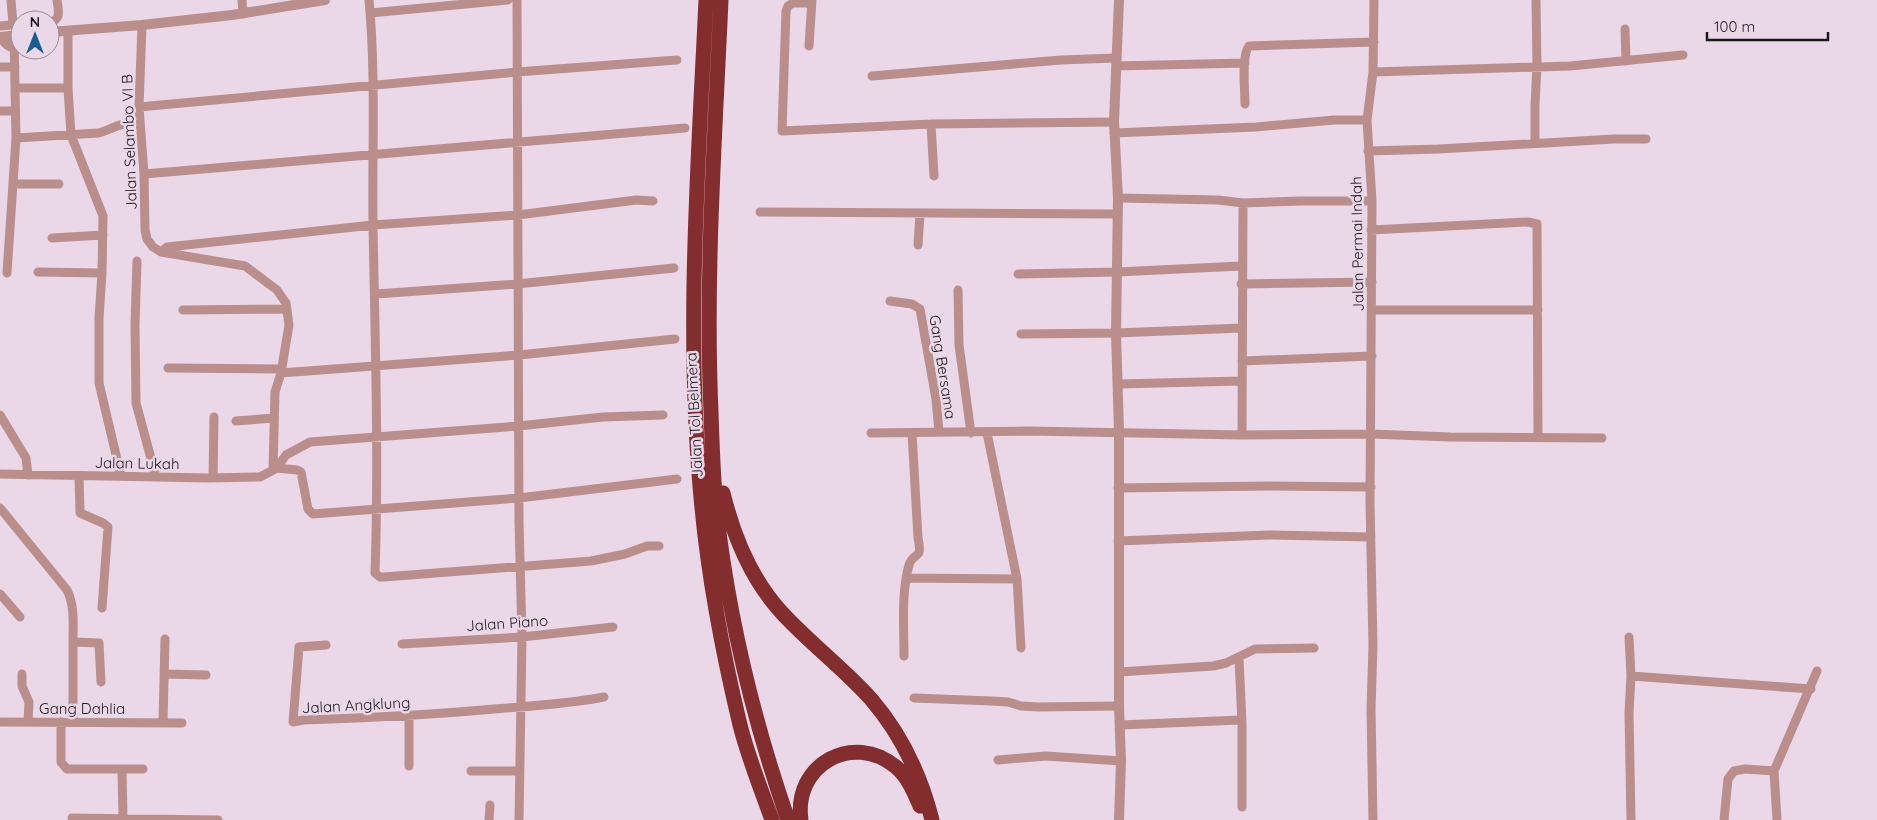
<svg xmlns="http://www.w3.org/2000/svg" width="1877" height="820" font-family="Quicksand,sans-serif">
<rect width="100%" height="100%" fill="#ead8e8"/>
<g fill="none" stroke-linecap="round" stroke-linejoin="round">
<path stroke="#ba8e8b" stroke-width="9" d="M11,0L13,24
M242,0L243,14
M369,0C376,74 372,150 373,224C375,340 379,457 375,573L380,577H384L591,561L625,554L647,546H659
M517,0L519,521L522,637L519,820
M811,3H793L788,6L786,11L782,131L931,124L1114,122
M370,13L508,0
M50,22C62,20 58,9 57,0
M142,25L139,107L144,174L145,230L147,239L153,247L161,252L245,266L277,290L286,303L289,325L281,373L275,392L273,470
M0,26L20,24
M1625,29L1626,61
M68,31V88L71,135L103,216L102,273L99,318V383L121,476
M2,37C4,45 8,46 15,49
M809,46L812,0
M1116,66L1245,63
M0,67H15
M1373,72L1570,66L1683,55
M872,76L1061,60L1116,58
M15,88H68
M1245,104C1245,91 1241,56 1249,46L1374,42
M139,107L517,72L677,60
M0,111H15
M931,124L934,176
M1114,133L1256,127L1334,120H1367
M16,138L98,133C107,131 114,126 124,124
M1535,143V105L1537,66L1536,0
M1368,151L1439,149L1614,139H1646
M144,174L685,128
M14,184H59
M1118,198L1218,200L1243,203L1300,201H1372
M760,212L1118,214
M1371,230L1528,222L1537,224L1538,437
M52,238L103,235
M918,245L920,214
M161,252L167,247L373,225L518,215L636,200L653,201
M137,261L135,325L136,403L156,477
M38,272L102,273
M7,273L16,138L14,36
M1018,274L1117,272L1241,266
M1241,284L1372,282
M958,290L959,345L971,433
M376,294L517,284L674,268
M890,301L912,304L920,309L936,399L939,432
M183,310L287,309
M1372,310H1538
M1021,334L1116,333L1242,328
M1242,361L1372,356
M168,368L282,369
M281,373L519,355L675,339
M1118,384L1241,381
M0,415L26,458L28,475
M236,421L274,418
M871,433L1029,431L1242,435L1371,434L1450,437L1602,438
M987,433L1017,579L1021,648
M1242,435L1243,203
M277,468L297,470L301,472L308,509L313,514L519,498L677,479
M0,474L209,478L260,477L277,468L286,455L310,442L519,426L603,417L663,415
M79,476L80,513L103,523L108,527L102,608
M213,478L214,417
M1118,488L1269,486L1371,487
M0,508L67,590C75,606 73,624 73,642
M1118,541L1269,535L1371,537
M906,578L1017,579
M0,594L20,617
M1629,637L1631,676L1629,713L1631,820
M402,644L522,637L613,627
M326,645L299,647L293,722L303,720C367,718 430,715 494,709C531,706 568,704 604,697
M904,656C904,626 901,594 909,565C914,550 923,562 918,538L912,433
M1239,658L1242,724V807
M1119,672L1213,666L1226,663L1255,649L1314,648
M22,674V686L29,702L28,722
M164,674L206,675
M1631,676L1811,689
M914,698L992,701L1008,702L1021,706L1038,707L1119,706
M409,716V766
M0,722L182,723
M61,722V762L67,769H143
M73,722V642L99,643L101,682
M163,722L165,639
M1120,725L1241,720
M998,760L1046,756L1121,761
M122,770L123,818
M471,771H520
M72,818L218,820
M489,820L490,805
M1373,820L1371,709L1373,646L1370,502L1372,201L1367,120L1373,72L1374,0
M1724,820L1728,779L1734,771L1745,769L1774,771
M1777,820L1774,771L1817,671"/>
<path stroke="#ba8e8b" stroke-width="10" d="M1119,0L1114,122L1118,198L1116,333L1119,432V706L1121,761L1119,820
M50,32L142,25L232,15L325,0
M0,37L20,35"/>
<path stroke="#832d2f" stroke-width="15" d="M706,0C698,169 685,339 702,508C709,581 723,654 740,725C748,757 761,789 772,820
M721,0C715,137 705,275 711,412C712,444 713,476 716,508C728,615 753,719 788,820
M723,493C734,538 751,580 783,614C811,644 844,669 871,699C901,734 921,776 932,820
M801,820C793,765 853,731 896,767C908,777 914,792 920,806"/>
</g>
<g text-anchor="middle" dominant-baseline="central" stroke-width="5" stroke-linejoin="round" paint-order="stroke">
<g font-size="15" fill="#1e181d" stroke="#ead8e8">
<text transform="translate(129 142) rotate(-92)">Jalan Selambo VI B</text>
<text transform="translate(1357 244) rotate(-91)">Jalan Permai Indah</text>
<text transform="translate(943 367) rotate(81)">Gang Bersama</text>
<text transform="translate(694 415) rotate(-93)">Jalan Tol Belmera</text>
<text transform="translate(137 463) rotate(1)">Jalan Lukah</text>
<text transform="translate(507 623) rotate(-4)">Jalan Piano</text>
<text transform="translate(356 705) rotate(-3)">Jalan Angklung</text>
<text x="82" y="708">Gang Dahlia</text>
</g>
</g>
<g transform="translate(35 35)"><circle r="24" fill="#ead8e8" stroke="#988b97"/>
<path d="M0-4L9 19L0 12L-9 19Z" fill="#175e92"/>
<text y="-8" font-size="14" font-weight="bold" text-anchor="middle" fill="#1e181d">N</text>
</g>
<path d="M1707 32v8h121v-8" fill="none" stroke="#1e181d" stroke-width="2.5"/>
<text x="1714" y="32" font-size="15" fill="#1e181d" stroke="#ead8e8" stroke-width="4" paint-order="stroke">100 m</text>
</svg>
